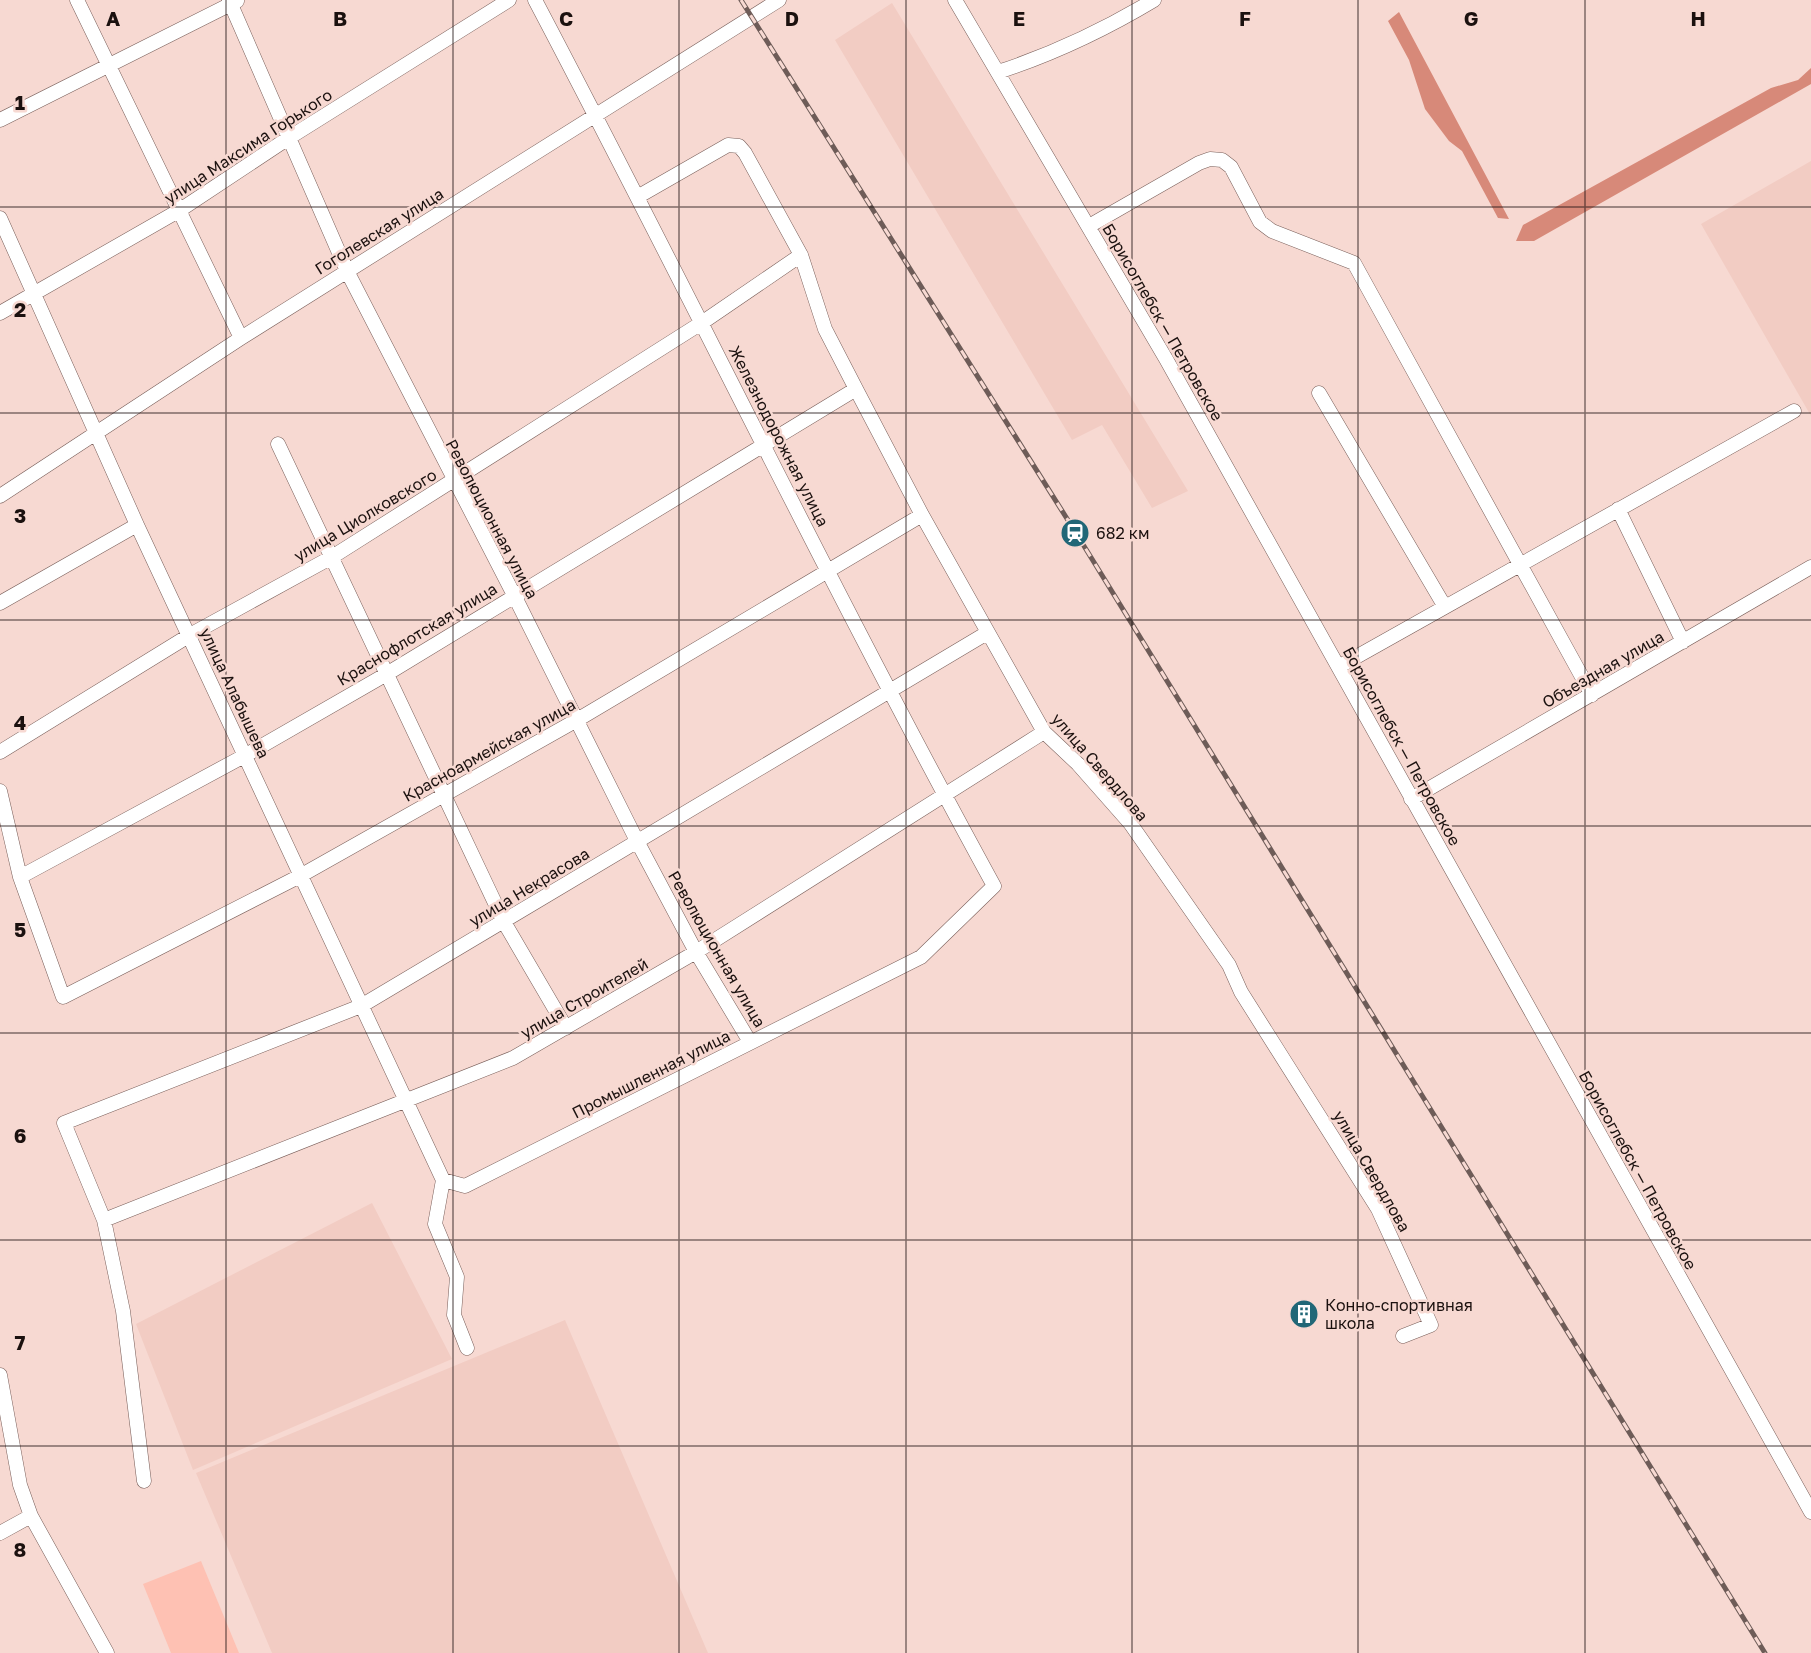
<svg xmlns="http://www.w3.org/2000/svg" width="1811" height="1653" font-family="'Golos Text',sans-serif">
<rect width="100%" height="100%" fill="#f7d9d2"/>
<path fill="#f2ccc3" d="M892,3L1188,491L1152,508L1102,425L1072,440L835,40Z
M1811,161V416L1701,224Z
M372,1203L452,1359L193,1470L136,1324Z
M565,1320L708,1653H272L196,1473Z"/>
<path fill="#fec1b3" d="M201,1561L239,1653H171L143,1584Z"/>
<path fill="#d78979" d="M1399,12L1509,219L1498,218L1462,151L1449,141L1425,109L1409,60L1388,21Z
M1811,68V84L1534,241H1516L1523,225L1771,88L1798,80Z"/>
<g fill="none" stroke-linecap="round" stroke-linejoin="round">
<g stroke="#795f5a" stroke-width="15">
<path id="minor" d="M77,0L241,338
M229,0L347,271L514,595L637,841L696,952L750,1042
M955,0L1166,359L1811,1512
M998,72C1053,54 1104,30 1154,0
M0,120L237,1
M639,196L728,145L739,146L745,153L801,255L825,329L856,389L922,515L1044,732L1078,764L1130,823L1229,965L1241,992L1378,1209L1431,1325L1403,1336
M0,218L137,525L443,1180L435,1224L457,1277L454,1315L467,1348
M1089,226L1199,163L1210,159L1222,160L1231,167L1260,222L1272,231L1354,263L1592,695
M0,313L180,210L287,139L509,0
M1319,393L1445,607
M278,444L504,922L566,1028
M0,496L241,338L779,0
M1618,509L1683,642
M0,603L137,525
M1340,666L1794,411
M0,752L190,635L332,557L703,322L801,255
M0,791L20,877L63,997L300,876L577,720L922,515
M1411,799L1811,567
M20,877L246,755L385,675L856,389
M443,1180L465,1186L921,957L994,886C834,594 690,294 535,0
M104,1220L513,1058L696,952L1044,732
M0,1375L20,1485L31,1516L107,1653
M144,1481L123,1311L104,1220L64,1123L361,1006L987,633
M0,1533L31,1516"/>
</g>
<use href="#minor" stroke="#fff" stroke-width="14"/>
<g stroke="#6e5c58" stroke-width="5">
<path id="rail" d="M741,0L1076,533L1765,1653"/>
</g>
<use href="#rail" stroke="#f7d9d2" stroke-width="3" stroke-dasharray="9" stroke-linecap="butt"/>
</g>
<path fill="none" stroke="#1b110f" stroke-width="1.5" stroke-opacity="0.55" d="M226,0V1653M453,0V1653M679,0V1653M906,0V1653M1132,0V1653M1358,0V1653M1585,0V1653M0,207H1811M0,413H1811M0,620H1811M0,826H1811M0,1033H1811M0,1240H1811M0,1446H1811"/>
<defs>
<g id="station-disc" transform="scale(1.5)"><circle r="9.5" fill="#216777" stroke="#f7d9d2"/><path d="M-3-6H3Q5-6 5-4V2Q5 4 3 4L4.5 6H3L1.5 4h-3L-3 6H-4.5L-3 4Q-5 4-5 2V-4Q-5-6-3-6ZM-3.5-4v3h7v-3ZM-3.5 1v1.5H-2V1ZM2 1v1.5H3.5V1Z" fill="#fff"/></g>
<g id="building-disc" transform="scale(1.5)"><circle r="9.5" fill="#216777" stroke="#f7d9d2"/><path d="M-4-6H4V6H1V3H-1V6H-4ZM-2.5-4.3h1.7v1.8h-1.7ZM.8-4.3h1.7v1.8H.8ZM-2.5-1h1.7V.8h-1.7ZM.8-1h1.7V.8H.8Z" fill="#fff"/></g>
</defs>
<g fill-rule="evenodd">
<use href="#station-disc" x="1075" y="533"/>
<use href="#building-disc" x="1304" y="1314"/>
</g>
<g text-anchor="middle" dominant-baseline="central" stroke-width="5" stroke-linejoin="round" paint-order="stroke">
<g font-size="16" fill="#1b110f" stroke="#f7d9d2">
<text transform="translate(248 146) rotate(-33)">улица Максима Горького</text>
<text transform="translate(379 231) rotate(-32)">Гоголевская улица</text>
<text transform="translate(1163 322) rotate(60)">Борисоглебск — Петровское</text>
<text transform="translate(779 436) rotate(63)">Железнодорожная улица</text>
<text transform="translate(365 515) rotate(-31)">улица Циолковского</text>
<text transform="translate(492 519) rotate(62)">Революционная улица</text>
<text transform="translate(417 634) rotate(-31)">Краснофлотская улица</text>
<text transform="translate(1603 669) rotate(-30)">Объездная улица</text>
<text transform="translate(235 693) rotate(65)">улица Алабышева</text>
<text transform="translate(1402 746) rotate(61)">Борисоглебск — Петровское</text>
<text transform="translate(489 750) rotate(-29)">Красноармейская улица</text>
<text transform="translate(1100 767) rotate(49)">улица Свердлова</text>
<text transform="translate(529 887) rotate(-31)">улица Некрасова</text>
<text transform="translate(717 949) rotate(60)">Революционная улица</text>
<text transform="translate(584 998) rotate(-30)">улица Строителей</text>
<text transform="translate(651 1074) rotate(-27)">Промышленная улица</text>
<text transform="translate(1638 1170) rotate(61)">Борисоглебск — Петровское</text>
<text transform="translate(1372 1171) rotate(60)">улица Свердлова</text>
</g>
<g font-size="16" fill="#1b110f" stroke="#f7d9d2" text-anchor="start">
<text x="1096" y="533">682 км</text>
<text x="1325" y="1305">Конно-спортивная<tspan x="1325" dy="18">школа</tspan></text>
</g>
</g>
<g font-size="20" text-anchor="middle" font-weight="bold" fill="#1b110f" stroke="#f7d9d2" stroke-width="5" stroke-linejoin="round" paint-order="stroke">
<text x="113" y="26">A</text>
<text x="340" y="26">B</text>
<text x="566" y="26">C</text>
<text x="792" y="26">D</text>
<text x="1019" y="26">E</text>
<text x="1245" y="26">F</text>
<text x="1471" y="26">G</text>
<text x="1698" y="26">H</text>
<text x="20" y="110">1</text>
<text x="20" y="317">2</text>
<text x="20" y="523">3</text>
<text x="20" y="730">4</text>
<text x="20" y="937">5</text>
<text x="20" y="1143">6</text>
<text x="20" y="1350">7</text>
<text x="20" y="1557">8</text>
</g>
</svg>
